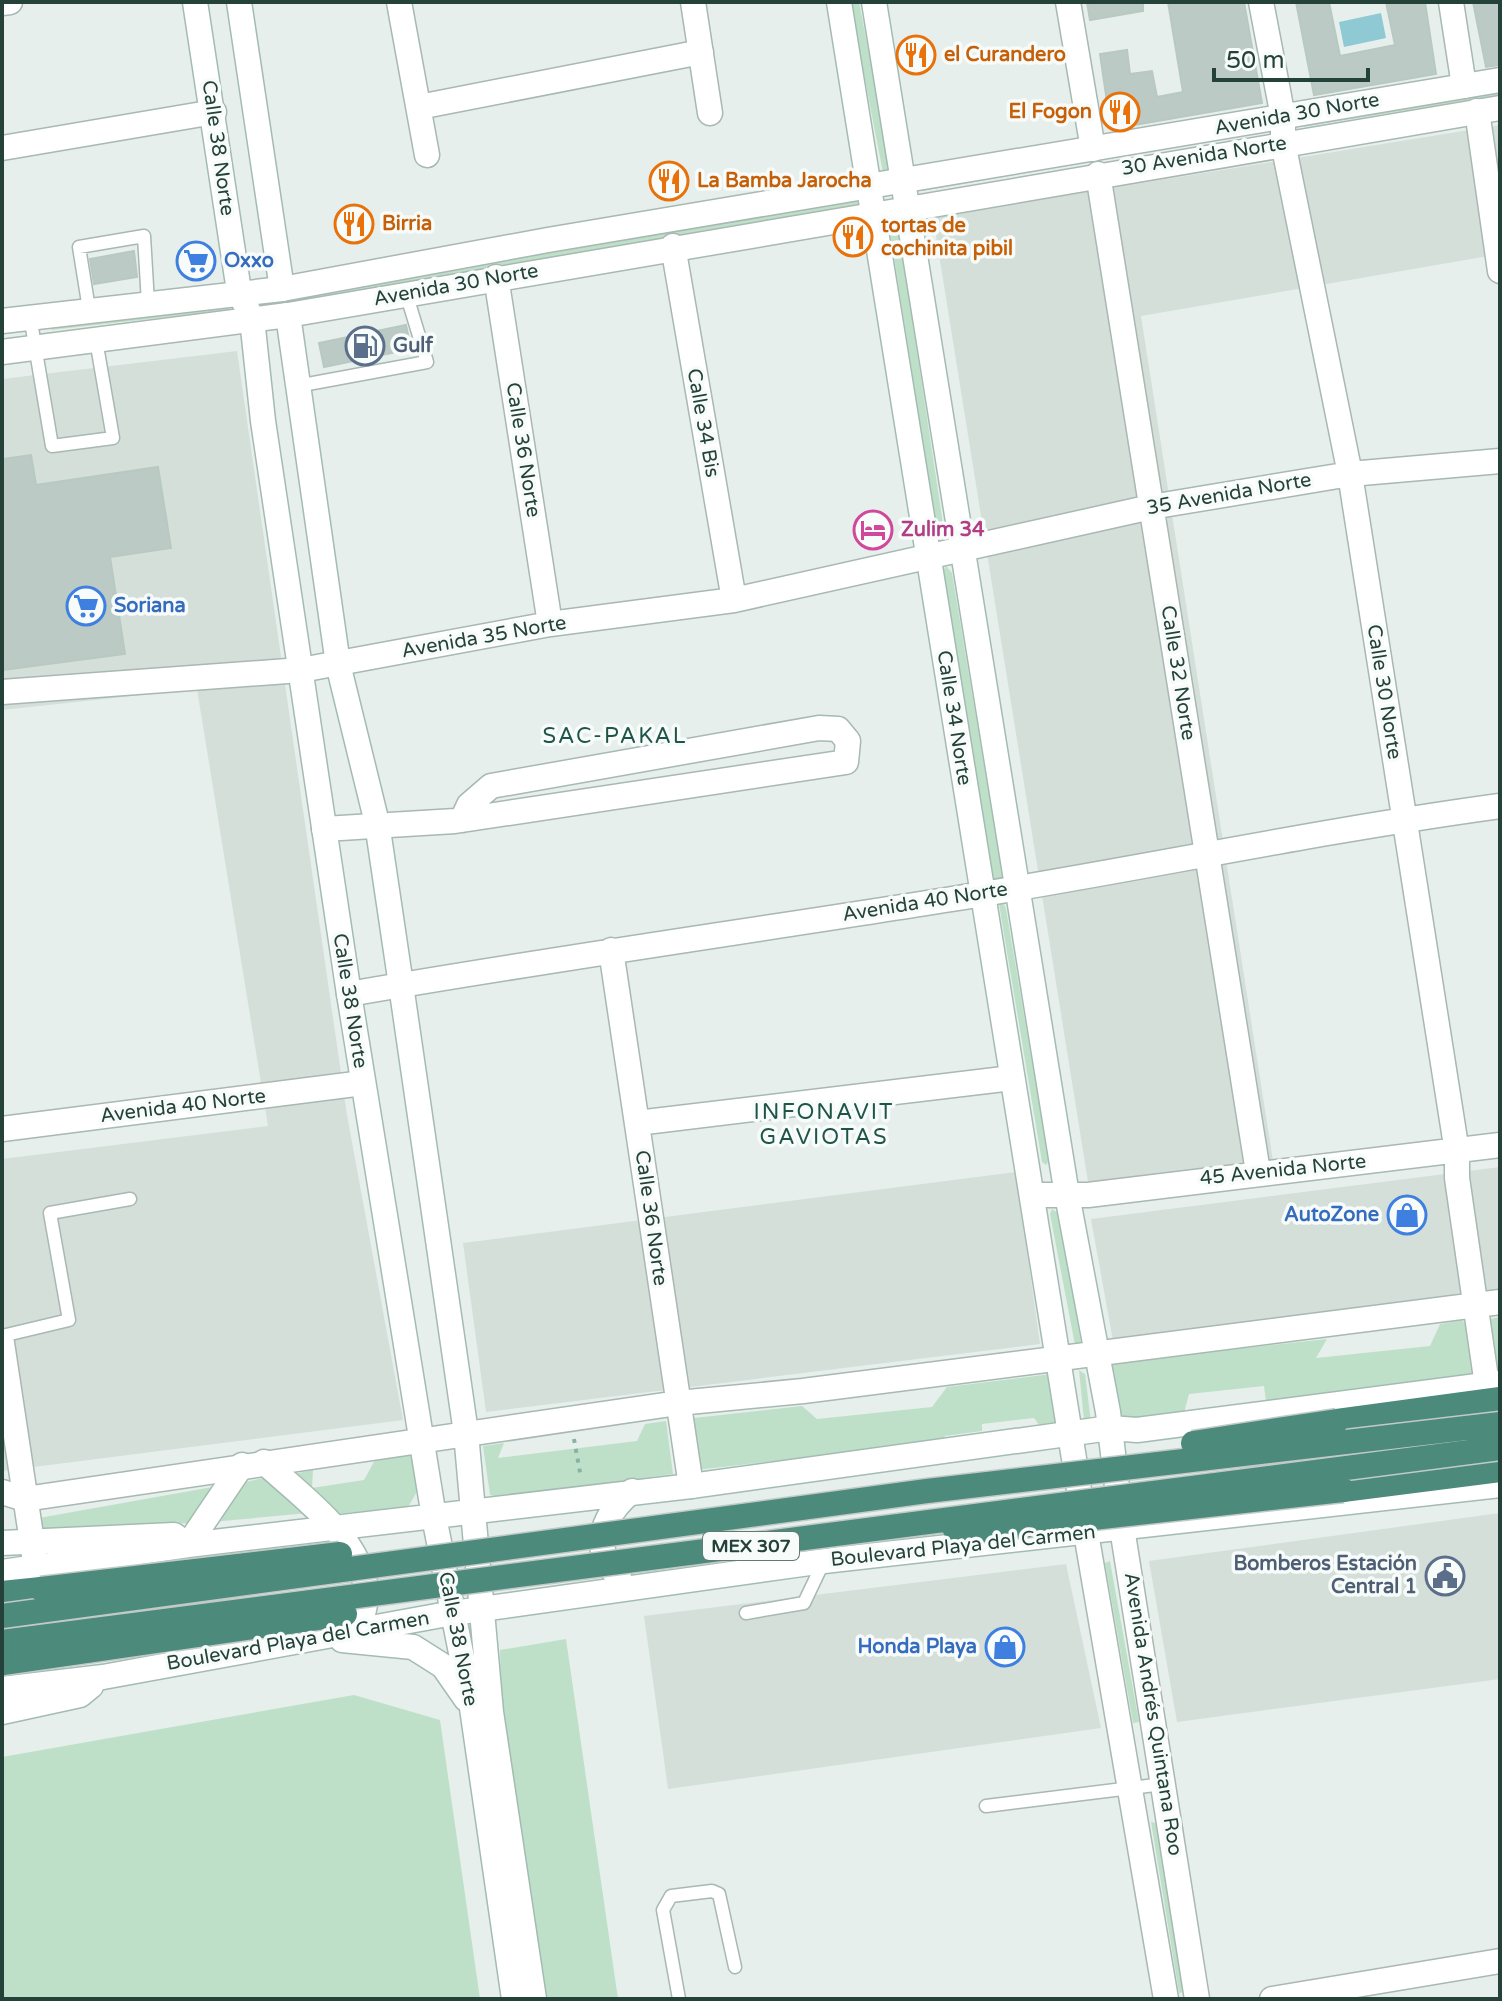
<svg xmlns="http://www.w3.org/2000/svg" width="1502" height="2001" font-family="'Varela Round',sans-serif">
<rect width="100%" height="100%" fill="#e6efeb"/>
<path fill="#d4dfda" d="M1500,125V254L1141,316L1273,1161L1089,1188L933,217Z
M237,351L347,1115L403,1420L2,1471V1159L268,1126L197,689L2,710V379Z
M1500,1167V1289L1113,1341L1091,1219Z
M1016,1172L1040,1344L486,1412L463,1243Z
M1500,1513V1679L1177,1722L1149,1561Z
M1066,1564L1101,1728L668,1789L644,1616Z"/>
<path fill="#bfe0c8" d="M850,2H859L893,177L884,178Z
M1500,91V95L1303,127L1306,124Z
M1252,132L1258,133L922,191L925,188Z
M855,200L860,204L304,300L301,296Z
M892,221L898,225L945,537L940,538L937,530L889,225Z
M228,304L229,310L51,330L54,326Z
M946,566L952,573L1003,879L994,880L943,571Z
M999,904H1004L1006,909L1049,1161L1046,1165L1042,1162Z
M1052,1209L1058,1213L1081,1342L1075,1345L1050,1214Z
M1500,1317V1374H1499L1490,1319Z
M1462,1320L1466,1325L1475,1376L1266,1402L1264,1386L1189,1394L1184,1413L1130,1421L1118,1414L1111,1363L1327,1339L1316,1358L1430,1346L1440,1324Z
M1079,1370L1085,1374L1091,1422L1084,1420Z
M1051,1374L1059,1427L1042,1429L1034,1418L982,1424V1431L945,1436L941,1442L696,1470L689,1423L694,1418L802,1406L817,1419L932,1407L947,1387Z
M666,1421L673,1474L499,1497L490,1495L483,1446L504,1443L498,1458L637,1441L645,1424Z
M413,1454L418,1490L408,1507L334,1514L289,1475L313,1470L312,1488L364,1480L376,1458Z
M269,1477L308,1513L212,1522L240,1483Z
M218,1486L192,1523L40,1530L39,1518Z
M1110,1561L1139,1722L1133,1723L1105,1563Z
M566,1639L618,1999H547L501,1700L500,1650Z
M354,1695L440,1720L480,1999H2V1757Z
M1151,1822L1156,1823L1184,1992L1179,1993Z"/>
<path fill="#8ec9d4" d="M1381,13L1386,38L1344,47L1339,22Z"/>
<path fill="#bbcac4" stroke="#b8c9c2" stroke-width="2" d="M1087,2H1143V11L1090,20Z
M1168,2H1244L1262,103L1111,129L1100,54L1127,50L1130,74L1152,71L1157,97L1183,92Z
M1296,2H1329L1340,56L1395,45L1386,2H1425L1436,74L1314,95Z
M1473,2H1500V65L1486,67Z
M134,251L137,277L94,284L90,259Z
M406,325L411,349L324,367L319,343Z
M31,455L36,485L158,467L171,548L110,557L125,654L2,670V459Z"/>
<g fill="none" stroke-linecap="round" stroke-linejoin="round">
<g stroke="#a8b8b2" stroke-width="15">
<path id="service" d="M89,309L79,247L144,236L148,303
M30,316L52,446L113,438L96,340
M297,386L427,362L406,293
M2,1336L69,1320L50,1213L130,1199
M746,1613L804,1603L824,1561
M986,1806L1163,1784
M679,1999L663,1910L671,1896L712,1891L719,1894L735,1967"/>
</g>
<g stroke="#a8b8b2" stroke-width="27">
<path id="minor" d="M399,2L427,155
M693,2L710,113
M1068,2L1093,149
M1261,2L1283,117V143L1350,474L1457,1152V1178L1487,1385
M1451,2L1464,86
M2,3L10,2
M419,107L701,52
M1477,111L1500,271
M2,148L214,112
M1098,174L1258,1172
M673,246L734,600
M496,277L550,624
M2,692L301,670L550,624L734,600L1151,507L1350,474L1500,461
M324,829L455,821L846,762L848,741L838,729L819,728L491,786L469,805L462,820
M611,950L691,1486
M349,994C550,959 751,931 952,899C1135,870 1316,831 1500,806
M637,1123L1012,1078
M2,1129L363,1083
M1034,1195H1088L1500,1145
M2,1343L35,1562
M2,1492L25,1499L678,1403L803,1391L1500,1302
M1272,1999L1500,1961"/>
</g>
<g stroke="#a8b8b2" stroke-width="27">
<path id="tertiary" d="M2,321L282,289L548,240L1500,80
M2,352L288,315L1500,108
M1122,1528L1197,1999
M1086,1533L1166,1999"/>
</g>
<g stroke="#a4bbb3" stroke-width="27">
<path id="secondary" d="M195,2L239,291L252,319L263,421L349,994L434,1517L472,1708L514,1999
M239,2L282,289
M839,2L1086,1533
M874,2L1067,1195L1108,1412L1122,1528
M288,315L338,664L377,823L401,985L466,1433L491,1712L534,1999
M264,1462C301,1496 356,1534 366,1587C368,1596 364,1609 362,1618L340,1630
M2,1543L174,1535L188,1545L242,1465
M2,1572L188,1545L691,1486L1110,1428L1137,1430L1500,1383
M619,1577C588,1548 604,1514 632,1491
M342,1640L413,1647L443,1666L466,1699
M2,1689L103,1677L453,1613L824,1561L1500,1485
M2,1712L80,1695L91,1686"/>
</g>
<g stroke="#c2cac8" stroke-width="27">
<path id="trunk" d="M1337,1421L1500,1399
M1343,1490L1500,1470
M2,1593L41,1589"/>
</g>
<path stroke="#86b3a5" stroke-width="4" stroke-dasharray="4 6" stroke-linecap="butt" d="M574,1439L581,1478"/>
<use href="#service" stroke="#fff" stroke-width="12"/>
<use href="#minor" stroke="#fff" stroke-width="24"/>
<use href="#tertiary" stroke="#fff" stroke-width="24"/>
<use href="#secondary" stroke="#fff" stroke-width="24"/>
<use href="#trunk" stroke="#4c8a7c" stroke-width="24"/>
<g stroke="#c2cac8" stroke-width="27" stroke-linecap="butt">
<path id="trunk-bridge" d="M1193,1443L1337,1421
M954,1528L987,1530L1343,1490
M41,1589L340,1554
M2,1616L927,1491L1500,1424
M2,1642L1500,1448
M3,1663L345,1614"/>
</g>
<use href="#trunk-bridge" stroke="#4c8a7c" stroke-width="24"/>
</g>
<defs>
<g id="restaurant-ring" transform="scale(2)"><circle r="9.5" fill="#f7fbf9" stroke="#e8710a" stroke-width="1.5"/><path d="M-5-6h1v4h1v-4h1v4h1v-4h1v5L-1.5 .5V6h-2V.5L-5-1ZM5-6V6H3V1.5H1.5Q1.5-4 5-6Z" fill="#e8710a"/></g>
<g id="supermarket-ring" transform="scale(2)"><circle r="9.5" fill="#f7fbf9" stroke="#3f7fe0" stroke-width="1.5"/><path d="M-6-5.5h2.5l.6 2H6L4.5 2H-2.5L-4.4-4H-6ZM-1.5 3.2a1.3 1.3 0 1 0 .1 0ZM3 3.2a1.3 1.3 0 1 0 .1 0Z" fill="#3f7fe0"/></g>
<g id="fuel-ring" transform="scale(2)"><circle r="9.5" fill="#f7fbf9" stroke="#5c6f8a" stroke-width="1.5"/><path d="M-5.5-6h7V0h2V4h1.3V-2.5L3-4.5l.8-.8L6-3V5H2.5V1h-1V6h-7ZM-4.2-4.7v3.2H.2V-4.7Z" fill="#5c6f8a"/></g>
<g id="hotel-ring" transform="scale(2)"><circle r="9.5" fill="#f7fbf9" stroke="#d1479c" stroke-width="1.5"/><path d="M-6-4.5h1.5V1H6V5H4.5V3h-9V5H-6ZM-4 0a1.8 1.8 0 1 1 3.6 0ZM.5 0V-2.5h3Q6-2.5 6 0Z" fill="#d1479c"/></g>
<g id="shop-ring" transform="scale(2)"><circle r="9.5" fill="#f7fbf9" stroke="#3f7fe0" stroke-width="1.5"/><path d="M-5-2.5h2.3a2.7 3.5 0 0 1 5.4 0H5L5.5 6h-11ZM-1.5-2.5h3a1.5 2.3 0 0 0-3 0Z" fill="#3f7fe0"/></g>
<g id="civic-ring" transform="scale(2)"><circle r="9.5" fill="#f7fbf9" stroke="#5c6f8a" stroke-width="1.5"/><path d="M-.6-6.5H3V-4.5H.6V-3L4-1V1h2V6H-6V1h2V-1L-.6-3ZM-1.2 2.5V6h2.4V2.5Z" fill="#5c6f8a"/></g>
</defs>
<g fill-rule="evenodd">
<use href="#restaurant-ring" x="916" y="55"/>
<use href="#restaurant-ring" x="1120" y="112"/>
<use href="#restaurant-ring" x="669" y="181"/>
<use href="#restaurant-ring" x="354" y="224"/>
<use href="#restaurant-ring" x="853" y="237"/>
<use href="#supermarket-ring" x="196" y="261"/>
<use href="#fuel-ring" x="365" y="346"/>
<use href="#hotel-ring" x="873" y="530"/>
<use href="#supermarket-ring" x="86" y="606"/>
<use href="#shop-ring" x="1407" y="1215"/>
<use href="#civic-ring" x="1445" y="1576"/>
<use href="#shop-ring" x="1005" y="1647"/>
</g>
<g text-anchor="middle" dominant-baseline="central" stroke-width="7" stroke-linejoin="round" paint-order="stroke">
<rect fill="#f7fbf9" stroke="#637a73" stroke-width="2" x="703" y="1532" width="96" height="28" rx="6"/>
<g font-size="18" font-weight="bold" fill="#24423a">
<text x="751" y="1546">MEX 307</text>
</g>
<g font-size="20" font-weight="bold" fill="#c56008" stroke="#f7fbf9" text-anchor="start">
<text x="944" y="55">el Curandero</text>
<text x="1092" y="112" text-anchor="end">El Fogon</text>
<text x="697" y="181">La Bamba Jarocha</text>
<text x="382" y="224">Birria</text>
<text x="881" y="226">tortas de<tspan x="881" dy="23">cochinita pibil</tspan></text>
</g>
<g font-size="20" fill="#24423a" stroke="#f7fbf9">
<text transform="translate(1297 114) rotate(-10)">Avenida 30 Norte</text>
<text transform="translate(218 148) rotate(82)">Calle 38 Norte</text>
<text transform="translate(1204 156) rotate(-9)">30 Avenida Norte</text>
<text transform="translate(456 285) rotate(-10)">Avenida 30 Norte</text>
<text transform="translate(703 423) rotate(80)">Calle 34 Bis</text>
<text transform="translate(523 450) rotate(81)">Calle 36 Norte</text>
<text transform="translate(1229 494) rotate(-10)">35 Avenida Norte</text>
<text transform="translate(484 637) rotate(-10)">Avenida 35 Norte</text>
<text transform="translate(1178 673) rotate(81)">Calle 32 Norte</text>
<text transform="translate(1384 692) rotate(81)">Calle 30 Norte</text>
<text transform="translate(954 718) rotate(81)">Calle 34 Norte</text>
<text transform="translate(925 902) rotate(-9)">Avenida 40 Norte</text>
<text transform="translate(350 1001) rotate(81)">Calle 38 Norte</text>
<text transform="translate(183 1106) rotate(-7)">Avenida 40 Norte</text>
<text transform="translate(1283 1170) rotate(-6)">45 Avenida Norte</text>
<text transform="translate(651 1218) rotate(82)">Calle 36 Norte</text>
<text transform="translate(963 1546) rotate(-6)">Boulevard Playa del Carmen</text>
<text transform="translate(458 1639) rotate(79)">Calle 38 Norte</text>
<text transform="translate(298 1641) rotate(-10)">Boulevard Playa del Carmen</text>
<text transform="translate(1153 1714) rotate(81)">Avenida Andrés Quintana Roo</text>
</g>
<g font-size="20" font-weight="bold" fill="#366cbe" stroke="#f7fbf9" text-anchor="start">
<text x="224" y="261">Oxxo</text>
<text x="114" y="606">Soriana</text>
<text x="1379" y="1215" text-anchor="end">AutoZone</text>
<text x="977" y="1647" text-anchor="end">Honda Playa</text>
</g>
<g font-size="20" font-weight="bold" fill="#4e5e75" stroke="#f7fbf9" text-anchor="start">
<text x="393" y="346">Gulf</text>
<text x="1417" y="1564" text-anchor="end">Bomberos Estación<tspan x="1417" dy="23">Central 1</tspan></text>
</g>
<g font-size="20" font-weight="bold" fill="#b23c85" stroke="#f7fbf9" text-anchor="start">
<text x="901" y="530">Zulim 34</text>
</g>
<g font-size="22" letter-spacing="2" fill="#1f5548" stroke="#f7fbf9">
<text x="615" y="736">SAC-PAKAL</text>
<text x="824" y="1112">INFONAVIT<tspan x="824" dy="25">GAVIOTAS</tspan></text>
</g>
</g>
<rect width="1502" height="2001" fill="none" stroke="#24423a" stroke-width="8"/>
<path d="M1214 68v12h154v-12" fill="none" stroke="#24423a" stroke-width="4"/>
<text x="1226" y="68" font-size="24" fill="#24423a" stroke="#f7fbf9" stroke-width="6" paint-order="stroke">50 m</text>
</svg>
